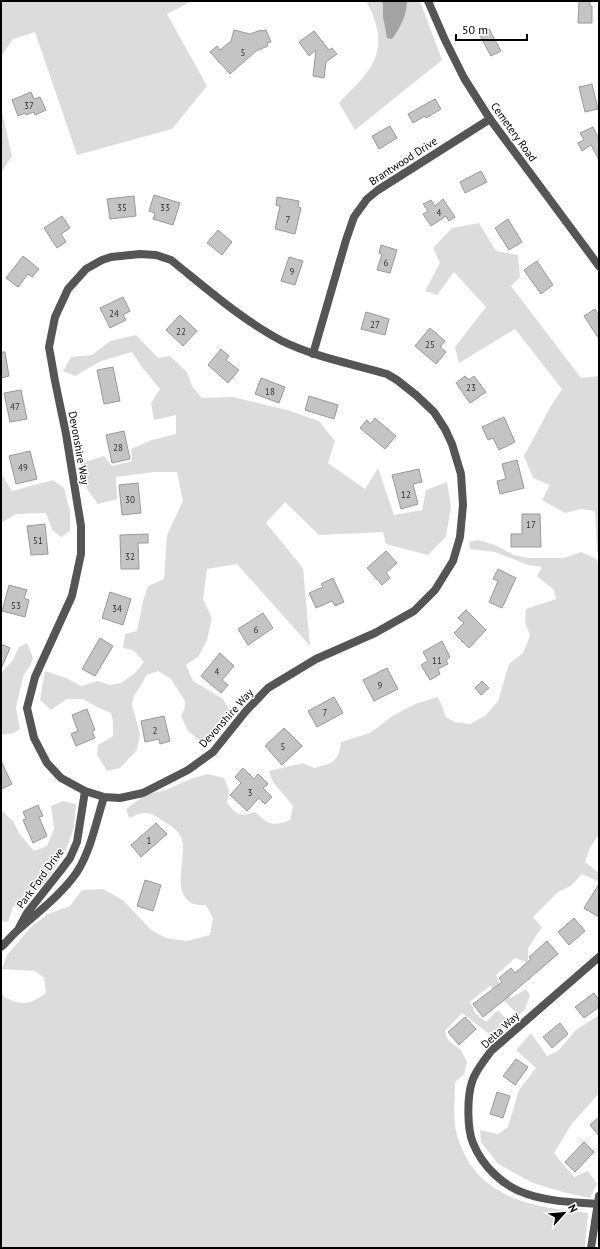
<svg xmlns="http://www.w3.org/2000/svg" width="600" height="1249" font-family="'PT Sans',sans-serif">
<rect width="100%" height="100%" fill="#fff"/>
<path fill="#dcdcdc" d="M1,1H192L167,14L207,86L172,129L77,155L35,32L13,39L1,57Z
M366,1H420L442,60L355,130L339,103C364,76 387,60 375,21C373,14 369,7 366,1Z
M1,107L12,156L1,173Z
M479,223L496,251L518,255L520,277L511,286L581,378L599,376V555L597,551L595,511L581,509L565,513L542,500L550,485L533,478L524,456L551,406L562,389L515,329L459,363L455,347L486,307L454,272L437,295L425,291L440,263L433,248L452,228Z
M136,335L158,358L170,356L187,372L192,386L202,398L233,397L287,410L319,421L335,441L328,463L365,489L378,468L394,515L422,510L426,490L447,482L451,507L446,537L428,555L386,544L383,532L319,535L285,502L266,523L303,568L310,646L237,564L207,569L203,599L212,618L207,640L199,656L186,665L193,681L223,699L231,713L220,731L199,740L188,731L181,716L185,707V701L171,679L158,671L147,675L134,696L132,705L140,734L137,750L120,768L107,771L97,755L98,745L113,736V722L111,713L97,707L83,699H67L51,710L40,700L45,671L66,678L81,686L98,681L110,685L121,683L135,673L144,662L133,650L123,648L125,634L137,631L143,601L148,586L164,579L167,535L183,501L177,472H154L116,477L117,499L98,504L87,489L82,463L104,456L112,466L132,461L131,449L152,440L176,434V415L154,420L151,403L160,389L141,366L132,352L101,361L75,376L63,371L71,357L92,355L110,341Z
M1,473L12,491L53,480L64,488L70,511V531L61,537L52,530L46,513L16,514L1,523Z
M478,540L495,545L514,555L529,558H564L581,552L595,558L599,562V834L590,848L585,862L599,873V882L582,874L571,886L558,892L533,917L542,927L528,948V963L515,958L496,975L501,986L511,998L526,989L530,995L525,1010L518,1015L490,986L470,1002L476,1014L486,1022L498,1010L508,1021L493,1037L462,1013L445,1031L448,1040L461,1050L467,1062L464,1074L455,1082C455,1096 453,1118 456,1131C473,1198 530,1207 588,1213L585,1248H1V990L4,997C23,1006 29,1005 46,993L44,978L35,971L2,969L7,955L31,927L48,914L70,906L82,890L103,889L123,900L151,930L166,938L187,941L210,935L213,918L206,905C202,905 197,905 193,904C170,892 187,859 182,840C179,830 171,826 163,821C148,810 145,812 129,818L126,809L145,795L166,790L193,778L208,774L224,778L229,791L227,803C237,814 239,818 255,812C269,824 271,827 290,820L293,806L273,782L269,771L303,763L314,768C333,763 338,763 341,742L370,733L394,715L415,704L437,697L441,703L446,717L454,722L470,724L485,716L498,701L509,664L523,653L530,636L525,622L526,609L556,599L554,590L537,576L542,567L528,565L495,552L470,549L469,542Z
M27,643L33,658L30,666L24,674L19,694L16,708L20,729L14,733L1,735V673L13,660L19,647Z
M63,801L76,804L74,827L65,853L45,883L31,897L13,907L8,922L1,921V810L13,821L19,833L34,851L47,846L54,829L51,806Z
M599,1015V1093L571,1125L554,1153L574,1177L588,1171L597,1184L590,1198L563,1192L533,1183L498,1164L481,1142L480,1130L498,1134L508,1127L519,1090L536,1068L516,1050L531,1033L547,1056L558,1051L576,1030Z"/>
<path fill="#a3a3a3" d="M382,1H407C407,15 400,28 392,39L387,38L383,17V5Z"/>
<path fill="#c4c4c4" stroke="#999" d="M579,1H590V6H592V23H578Z
M489,29L501,51L491,56L479,34Z
M234,30L250,34L261,30V31L266,30L271,42L267,43L268,46L256,51L230,74L210,52L217,46L220,50L231,41Z
M314,31L329,50L332,48L337,54L326,62L324,78L313,76L316,50L309,56L299,42Z
M592,84L598,109L585,112L579,87Z
M31,92L34,99L40,97L46,110L35,115L34,112L26,115L25,113L18,116L12,100Z
M435,99L441,109L426,118L425,116L413,123L408,114Z
M390,126L397,138L379,149L372,136Z
M593,127L599,139V160L591,145L582,151L578,143L584,140L580,133Z
M481,171L487,182L465,193L460,182Z
M154,195L180,203L173,225L153,219L155,213L149,211Z
M134,196L136,216L110,219L107,199Z
M277,197L299,201L298,207L301,208L295,234L275,229L280,206L276,205Z
M443,199L455,217L449,221L446,216L431,226L423,214L428,211L423,204L431,200L435,206Z
M62,216L70,228L61,234L66,242L57,248L44,228Z
M508,219L522,242L509,250L495,228Z
M218,230L232,242L222,255L207,243Z
M381,245L397,250L390,273L377,270L382,254L379,253Z
M23,256L39,269L32,277L28,274L18,287L6,278Z
M289,257L303,261L295,285L281,281Z
M537,261L553,285L541,294L524,270Z
M123,297L130,311L123,315L126,320L110,328L100,308Z
M595,309L599,315V339L584,316Z
M366,312L389,319L385,335L361,329Z
M180,315L197,331L183,346L166,330Z
M430,328L445,341L440,347L446,352L436,364L415,346Z
M221,349L229,356L226,360L239,370L228,383L208,365Z
M1,352H5L9,376L1,378Z
M113,367L120,401L104,404L97,370Z
M465,376L469,380L474,376L486,392L470,403L456,383Z
M261,378L285,387L279,403L255,394Z
M21,390L27,419L10,422L4,393Z
M309,396L338,405L334,419L305,410Z
M504,417L515,442L499,450L493,438L488,440L482,427Z
M375,418L396,436L385,449L360,428L367,420L370,424Z
M124,431L130,459L112,463L106,435Z
M30,451L37,479L16,484L9,456Z
M517,460L524,488L500,494L497,481L506,479L502,464Z
M419,469L422,482L413,484L418,504L401,509L392,475Z
M138,483L141,513L122,515L119,485Z
M522,514H540L541,547H511V534H522Z
M45,524L48,554L31,555L27,526Z
M148,534V543H138L139,569H121L120,535Z
M386,551L397,563L386,573L390,578L382,585L367,568Z
M498,569L516,578L502,608L489,602L498,581L493,579Z
M333,578L344,602L335,606L332,601L316,608L309,593L323,587L321,584Z
M9,585L27,590L24,598L29,600L25,617L2,611Z
M110,592L131,599L123,625L102,618Z
M466,610L486,630L469,648L454,633L464,623L458,618Z
M263,613L273,628L248,645L238,629Z
M100,638L113,646L95,676L82,669Z
M442,641L450,657L446,660L448,664L438,669L440,674L430,680L421,665L428,661L423,652Z
M1,644L10,648L1,669Z
M220,653L234,666L222,680L228,685L221,693L201,676Z
M387,668L398,689L374,701L363,680Z
M482,681L489,688L481,695L475,688Z
M334,697L343,713L317,727L308,711Z
M87,709L95,730L92,731L95,738L76,746L71,734L78,731L72,715Z
M164,716L170,741L160,744L159,739L145,742L141,721Z
M284,728L302,746L282,765L265,746Z
M1,761L12,784L1,789Z
M243,768L254,779L258,774L268,784L263,788L272,797L265,804L259,798L247,811L230,795L241,783L235,777Z
M38,805L43,816L39,817L47,836L33,843L23,820L26,819L23,812Z
M156,823L167,834L141,857L131,845Z
M145,880L161,885L153,911L137,906Z
M599,884V917L584,908Z
M574,918L585,931L569,945L558,932Z
M547,941L558,954L503,1001L483,1017L473,1004L502,982L499,978L511,968L515,973L531,959L529,957Z
M594,993L599,1000V1007L584,1018L575,1007Z
M465,1017L476,1029L459,1045L448,1032Z
M560,1023L568,1034L552,1048L543,1037Z
M516,1059L528,1067L515,1085L503,1076Z
M497,1092L510,1096L503,1118L490,1114Z
M599,1117V1136L590,1125Z
M584,1142L594,1152L575,1172L565,1162Z"/>
<g fill="none" stroke-linecap="round" stroke-linejoin="round">
<path stroke="#555" stroke-width="8" d="M140,254L156,255L171,260C206,288 242,320 282,341C315,357 352,364 387,374L397,380L416,395L434,412L445,429L452,444L461,474L463,505L460,537L453,561L435,590L414,611L375,633L316,659L268,688L246,711L213,752L188,770L143,793L120,798L104,797L85,791L61,778L47,763L34,738L27,708L35,677L72,596L81,554V526L66,434L55,381L49,347L55,317L68,289L86,269L102,260L111,257Z
M313,354L346,240L354,217L367,199L378,190L490,119
M19,928L27,913L61,870L70,858L77,842L85,791
M1,947C7,942 12,935 18,930C38,912 61,895 77,872C91,850 96,822 104,797
M597,1204C574,1202 550,1202 527,1194C504,1187 482,1166 473,1143C467,1129 467,1097 472,1082C475,1071 484,1061 491,1051L599,957
M591,1248L599,1196"/>
<path stroke="#555" stroke-width="8" d="M428,1L445,40L464,78L490,119L599,266"/>
</g>
<g text-anchor="middle" dominant-baseline="central" stroke-width="3" stroke-linejoin="round" paint-order="stroke">
<g font-size="9" fill="#313131">
<text x="243" y="52">5</text>
<text x="29" y="105">37</text>
<text x="122" y="207">35</text>
<text x="165" y="207">33</text>
<text x="439" y="212">4</text>
<text x="288" y="219">7</text>
<text x="386" y="262">6</text>
<text x="292" y="271">9</text>
<text x="114" y="313">24</text>
<text x="375" y="324">27</text>
<text x="181" y="331">22</text>
<text x="430" y="344">25</text>
<text x="471" y="387">23</text>
<text x="270" y="391">18</text>
<text x="15" y="406">47</text>
<text x="118" y="447">28</text>
<text x="23" y="467">49</text>
<text x="406" y="494">12</text>
<text x="130" y="499">30</text>
<text x="531" y="524">17</text>
<text x="38" y="540">51</text>
<text x="130" y="556">32</text>
<text x="16" y="605">53</text>
<text x="117" y="608">34</text>
<text x="256" y="629">6</text>
<text x="437" y="660">11</text>
<text x="217" y="671">4</text>
<text x="380" y="685">9</text>
<text x="325" y="712">7</text>
<text x="155" y="730">2</text>
<text x="283" y="746">5</text>
<text x="250" y="792">3</text>
<text x="149" y="840">1</text>
</g>
<g font-size="11" fill="#000" stroke="#fff">
<text transform="translate(514 132) rotate(54)">Cemetery Road</text>
<text transform="translate(403 161) rotate(-33)">Brantwood Drive</text>
<text transform="translate(79 448) rotate(80)">Devonshire Way</text>
<text transform="translate(226 718) rotate(-48)">Devonshire Way</text>
<text transform="translate(40 878) rotate(-54)">Park Ford Drive</text>
<text transform="translate(500 1030) rotate(-43)">Delta Way</text>
</g>
</g>
<rect width="600" height="1249" fill="none" stroke="#000000" stroke-width="4"/>
<g transform="translate(564 1213) rotate(63)" stroke="#ffffff" stroke-width="3" paint-order="stroke">
<path d="M0-3L7 15L0 10L-7 15Z" fill="#000000"/>
<text y="-6" font-size="11" font-weight="bold" text-anchor="middle" fill="#000000">N</text>
</g>
<path d="M456 34v6h71v-6" fill="none" stroke="#000000" stroke-width="2"/>
<text x="462" y="34" font-size="12" fill="#000000" stroke="#ffffff" stroke-width="3" paint-order="stroke">50 m</text>
</svg>
